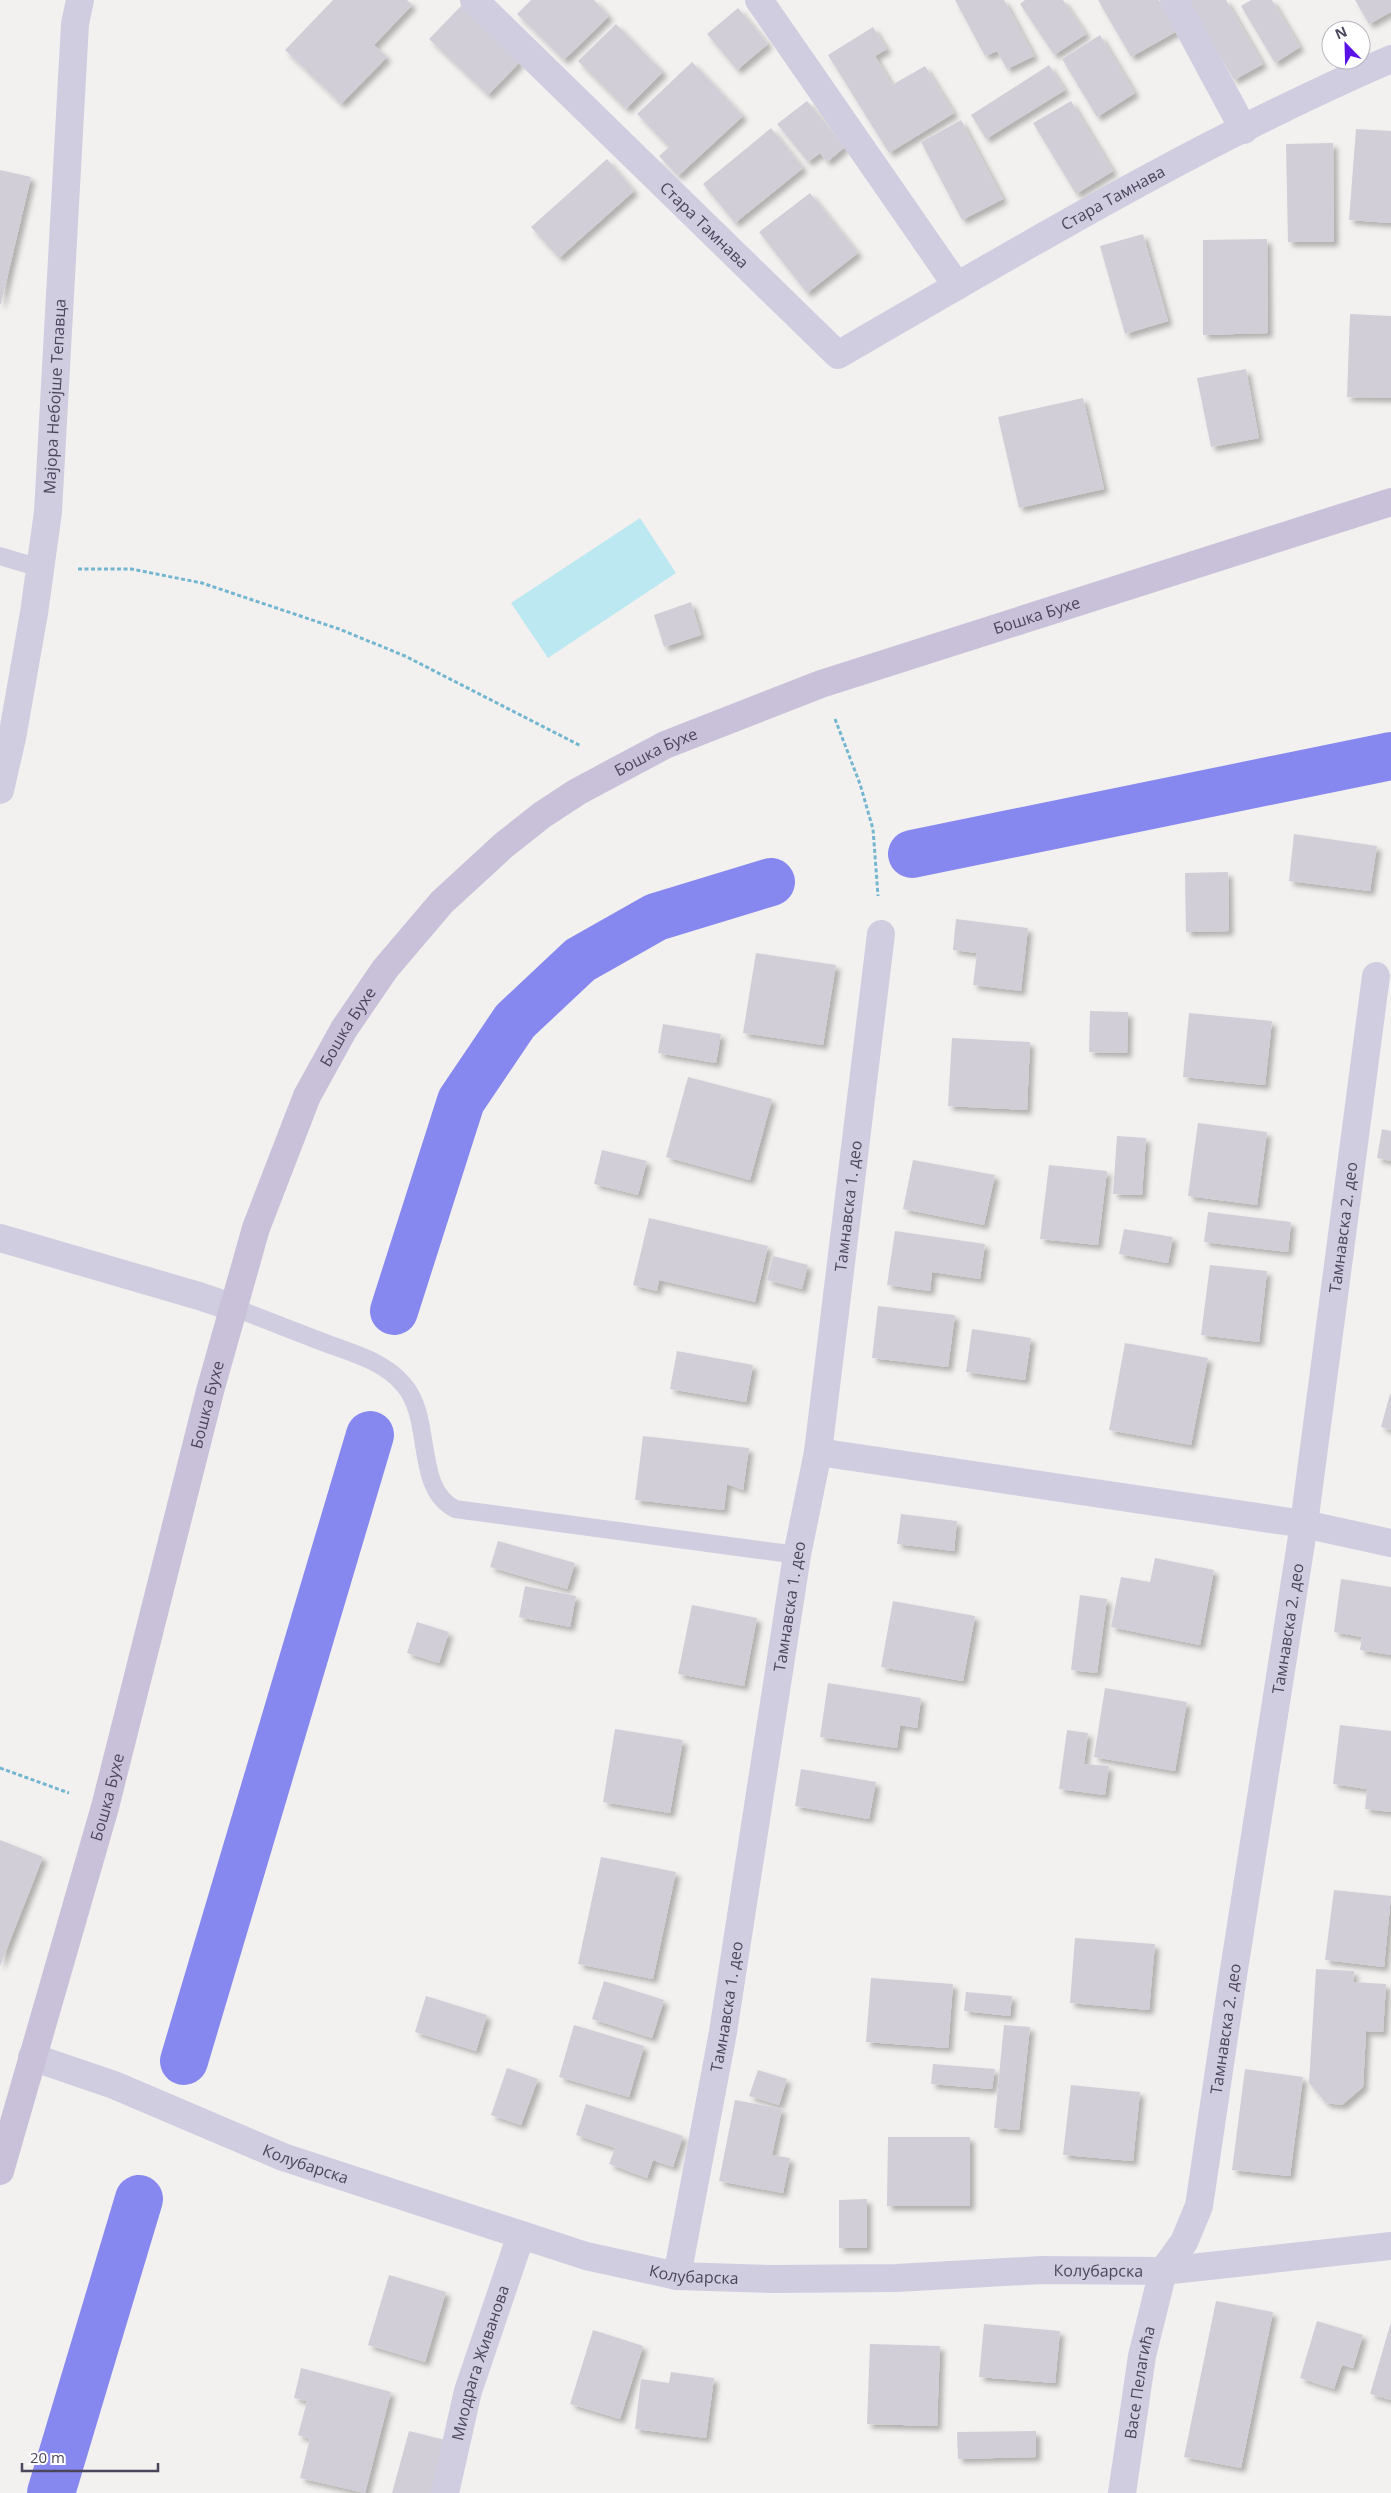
<svg xmlns="http://www.w3.org/2000/svg" width="1391" height="2493" font-family="'Open Sans',sans-serif">
<defs>
<filter id="shadow"><feDropShadow dx="4.5" dy="4.5" stdDeviation="2.5" flood-color="#0004"/></filter>
</defs>
<rect width="100%" height="100%" fill="#f2f1ef"/>
<path fill="#bce8f1" d="M640,518L676,573L548,658L511,603Z"/>
<g fill="none" stroke-linecap="round" stroke-linejoin="round">
<path stroke="#8788ef" stroke-width="48" d="M912,854L1391,756
M394,1311L461,1101L515,1021L580,960L656,917L771,882
M184,2061L370,1435
M51,2493L139,2199"/>
</g>
<path fill="#d2ced7" filter="url(#shadow)" d="M333,0H407L412,5L374,45L387,57L341,104L285,50Z
M531,0H594L609,16L564,60L517,14Z
M955,0H1004L1034,56L1007,69L997,51L985,56Z
M1025,0H1063L1086,34L1054,55L1020,4Z
M1098,0H1159L1177,31L1131,57Z
M1187,0H1226L1263,64L1234,80Z
M1251,0H1272L1300,47L1275,63L1241,6Z
M1355,0H1391V12L1369,24Z
M461,6L520,62L488,95L429,39Z
M738,8L768,44L737,70L707,34Z
M616,24L663,72L626,109L578,61Z
M873,27L887,49L875,56L892,85L925,66L954,113L889,153L828,55Z
M1100,35L1135,93L1097,117L1062,59Z
M692,62L743,116L678,176L659,156L669,147L637,114Z
M1049,65L1065,90L986,139L971,115Z
M807,101L845,147L827,162L820,153L808,162L777,124Z
M1071,101L1113,171L1076,194L1033,123Z
M961,120L1003,199L962,220L921,142Z
M771,128L803,168L735,223L703,184Z
M1356,129L1391,131V223L1349,220Z
M1333,143L1334,242H1288L1286,144Z
M607,159L634,191L559,258L531,227Z
M0,170L31,177L1,304H0Z
M810,193L858,253L807,293L759,232Z
M1143,234L1168,321L1125,334L1100,246Z
M1267,239L1268,333L1203,335V240Z
M1350,314L1391,316V398L1347,397Z
M1246,369L1259,438L1211,447L1197,378Z
M1083,398L1104,489L1019,508L998,417Z
M691,602L701,635L664,647L654,615Z
M1294,834L1377,846L1370,891L1289,881Z
M1228,872L1229,931L1186,932L1185,873Z
M956,919L1028,928L1021,991L973,985L977,953L953,950Z
M756,953L836,965L823,1045L743,1033Z
M1090,1011L1128,1012L1127,1053L1089,1052Z
M1189,1013L1272,1021L1265,1085L1183,1077Z
M663,1024L721,1034L716,1063L658,1053Z
M952,1038L1030,1042L1027,1110L948,1106Z
M688,1077L772,1099L750,1180L666,1157Z
M1198,1123L1267,1132L1257,1205L1188,1196Z
M1382,1129L1391,1131V1161L1377,1158Z
M1117,1136L1146,1138L1142,1195L1113,1194Z
M602,1150L647,1161L638,1195L594,1184Z
M913,1160L995,1175L984,1225L903,1209Z
M1049,1165L1107,1171L1098,1245L1040,1239Z
M1208,1212L1291,1222L1288,1252L1204,1242Z
M649,1218L768,1246L755,1302L659,1280L657,1291L633,1285Z
M1124,1229L1173,1237L1168,1263L1119,1254Z
M895,1231L985,1244L980,1279L932,1272L930,1291L887,1285Z
M773,1256L808,1265L802,1289L767,1280Z
M1210,1265L1267,1271L1259,1342L1201,1335Z
M878,1306L955,1315L948,1367L872,1358Z
M972,1329L1031,1338L1025,1380L966,1372Z
M1125,1343L1208,1358L1191,1445L1109,1430Z
M677,1351L753,1365L746,1402L670,1389Z
M1390,1394H1391V1430L1381,1427Z
M643,1436L749,1448L743,1490L727,1484L724,1510L635,1500Z
M901,1514L957,1521L954,1551L897,1544Z
M498,1541L575,1563L567,1589L490,1567Z
M1155,1558L1214,1570L1200,1645L1111,1627L1121,1577L1150,1582Z
M1341,1579L1391,1587V1655L1360,1650L1362,1637L1334,1632Z
M525,1586L576,1596L570,1627L519,1617Z
M1080,1595L1107,1599L1097,1673L1071,1670Z
M893,1601L975,1616L963,1681L881,1667Z
M692,1605L757,1618L744,1686L678,1674Z
M417,1622L449,1632L439,1663L407,1653Z
M828,1683L921,1698L917,1728L900,1725L897,1748L820,1737Z
M1105,1688L1187,1702L1175,1771L1094,1757Z
M1340,1725L1391,1731V1812L1365,1809L1367,1789L1333,1784Z
M615,1729L683,1740L670,1813L603,1802Z
M1067,1730L1088,1733L1084,1764L1109,1766L1105,1795L1059,1789Z
M801,1769L876,1782L869,1819L795,1806Z
M0,1840L43,1857L0,1966Z
M601,1857L676,1872L653,1979L578,1964Z
M1334,1890L1391,1896L1384,1967L1325,1960Z
M1075,1938L1155,1944L1149,2010L1070,2003Z
M1316,1969L1354,1971L1353,1982L1386,1984L1383,2032L1366,2031L1363,2087L1342,2105L1326,2103L1309,2083Z
M871,1978L953,1984L948,2048L866,2042Z
M604,1981L664,2000L652,2038L592,2019Z
M966,1992L1012,1996L1010,2016L964,2011Z
M426,1996L487,2015L476,2051L415,2032Z
M574,2025L644,2046L629,2097L559,2077Z
M1004,2025L1030,2027L1019,2130L994,2128Z
M933,2064L995,2069L992,2089L931,2084Z
M507,2068L538,2079L521,2125L491,2115Z
M1245,2069L1303,2077L1290,2176L1232,2170Z
M758,2070L787,2079L779,2105L749,2096Z
M1071,2085L1140,2092L1133,2161L1063,2155Z
M735,2100L782,2109L772,2155L790,2158L783,2193L719,2181Z
M586,2104L683,2136L673,2167L653,2160L647,2178L609,2164L615,2148L576,2135Z
M888,2137H970V2206H887Z
M867,2199V2248H839V2200Z
M389,2275L446,2292L425,2362L368,2345Z
M1216,2301L1273,2312L1241,2468L1184,2457Z
M1317,2321L1363,2335L1353,2368L1342,2365L1334,2389L1300,2378Z
M1391,2322V2400L1370,2394Z
M984,2324L1060,2331L1055,2383L979,2377Z
M593,2330L643,2346L620,2419L570,2404Z
M870,2344L940,2346L937,2426L867,2424Z
M301,2368L391,2392L365,2493L300,2478L310,2439L298,2435L307,2401L294,2398Z
M671,2372L714,2378L706,2438L635,2429L641,2379L669,2383Z
M409,2431L445,2440L431,2493H392Z
M1036,2431V2457L958,2459L957,2432Z"/>
<g fill="none" stroke-linecap="round" stroke-linejoin="round">
<path stroke="#72b6d0" stroke-width="3" stroke-dasharray="4 2.5" stroke-linecap="butt" d="M78,569H131L202,583L339,629L405,656L581,746
M835,719L860,784L873,829L878,896
M0,1768L69,1793"/>
<path stroke="#d1cde0" stroke-width="18" d="M0,556L40,568
M235,1308C263,1319 291,1330 320,1341C348,1352 383,1360 403,1384C434,1418 413,1487 455,1509L797,1555"/>
<g stroke="#d1cde0" stroke-width="28">
<path id="s1" d="M474,0L838,355C1019,250 1199,142 1391,59"/>
<path d="M759,0L957,286"/>
<path d="M1174,0L1244,130"/>
<path id="s2" d="M0,790L12,738L34,613L48,512L75,24L80,0"/>
<path d="M0,1238L199,1296L235,1308"/>
<path d="M818,1452L1304,1524L1391,1543"/>
<path id="s3" d="M32,2057L114,2085L283,2157L586,2256L677,2276L771,2279L896,2278L1042,2270L1163,2271L1391,2246"/>
<path id="s4" d="M677,2276L723,2032L797,1555L818,1452L881,934"/>
<path id="s5" d="M445,2493L468,2391L521,2235"/>
<path id="s6" d="M1122,2493L1142,2356L1163,2271L1184,2242L1199,2206L1233,1976L1304,1524L1376,976"/>
</g>
<path stroke="#c8c1d9" stroke-width="28" id="s7" d="M0,2171L105,1807L210,1391L256,1228L307,1096L344,1029L385,969L442,902L504,845L542,815L577,792L665,745L821,684L1391,502"/>
</g>
<g text-anchor="middle" dominant-baseline="central" stroke-width="5" stroke-linejoin="round" paint-order="stroke">
<g font-size="16" fill="#4c465d" stroke="#fff">
<text stroke="none"><textPath href="#s1" startOffset="825">Стара Тамнава</textPath></text>
<text stroke="none"><textPath href="#s1" startOffset="322">Стара Тамнава</textPath></text>
<text stroke="none"><textPath href="#s2" startOffset="398">Мајора Небојше Тепавца</textPath></text>
<text stroke="none"><textPath href="#s7" startOffset="2024">Бошка Бухе</textPath></text>
<text stroke="none"><textPath href="#s7" startOffset="1619">Бошка Бухе</textPath></text>
<text stroke="none"><textPath href="#s7" startOffset="1199">Бошка Бухе</textPath></text>
<text stroke="none"><textPath href="#s4" startOffset="1084">Тамнавска 1. део</textPath></text>
<text stroke="none"><textPath href="#s6" startOffset="1290">Тамнавска 2. део</textPath></text>
<text stroke="none"><textPath href="#s7" startOffset="794">Бошка Бухе</textPath></text>
<text stroke="none"><textPath href="#s4" startOffset="679">Тамнавска 1. део</textPath></text>
<text stroke="none"><textPath href="#s6" startOffset="885">Тамнавска 2. део</textPath></text>
<text stroke="none"><textPath href="#s7" startOffset="389">Бошка Бухе</textPath></text>
<text stroke="none"><textPath href="#s4" startOffset="274">Тамнавска 1. део</textPath></text>
<text stroke="none"><textPath href="#s6" startOffset="480">Тамнавска 2. део</textPath></text>
<text stroke="none"><textPath href="#s3" startOffset="294">Колубарска</textPath></text>
<text stroke="none"><textPath href="#s3" startOffset="1104">Колубарска</textPath></text>
<text stroke="none"><textPath href="#s3" startOffset="699">Колубарска</textPath></text>
<text stroke="none"><textPath href="#s5" startOffset="135">Миодрага Живанова</textPath></text>
<text stroke="none"><textPath href="#s6" startOffset="112">Васе Пелагића</textPath></text>
</g>
</g>
<g transform="translate(1346 45) rotate(337)"><circle r="24" fill="#ffffff" stroke="#b7b5be"/>
<path d="M0-4L9 19L0 12L-9 19Z" fill="#5b12e9"/>
<text y="-8" font-size="14" font-weight="bold" text-anchor="middle" fill="#4c465d">N</text>
</g>
<path d="M22 2463v8h136v-8" fill="none" stroke="#4c465d" stroke-width="2.5"/>
<text x="30" y="2463" font-size="15" fill="#4c465d" stroke="#ffffff" stroke-width="4" paint-order="stroke">20 m</text>
</svg>
